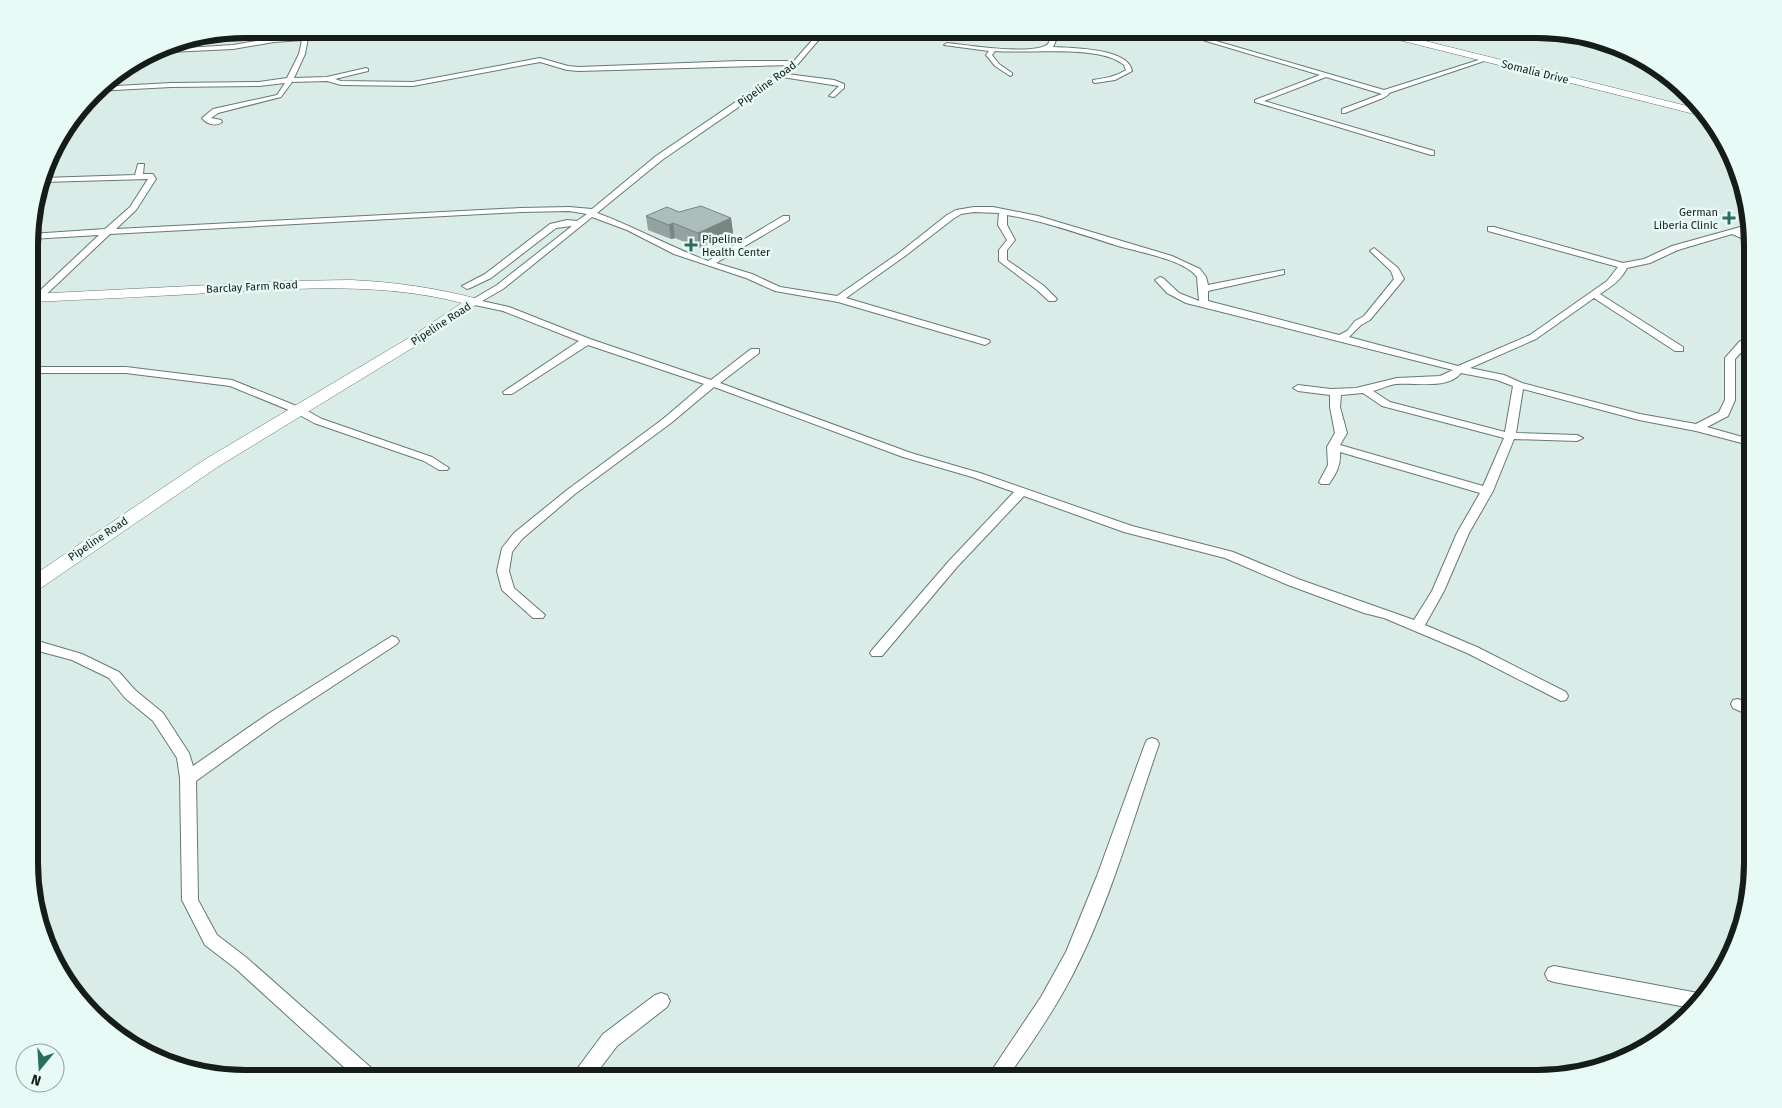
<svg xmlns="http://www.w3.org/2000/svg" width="1782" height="1108" font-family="'Fira Sans',sans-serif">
<rect width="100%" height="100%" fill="#d9ece7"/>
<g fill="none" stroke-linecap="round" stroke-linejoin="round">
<g stroke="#687975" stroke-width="2">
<path id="street" d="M309,29H315L308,38L305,54L294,78L327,77L366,68L368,69V71L335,79L341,81L413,82L540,58L568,66L579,67L739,61H794L822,29H828L798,64L787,74L834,80L844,84V88L834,97L829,96L839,86L782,77L662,160L597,213C635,227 670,247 708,261L783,216H789V220L716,263L752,274L780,287L837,296L899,253L947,215L956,210L974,207H993L1038,216L1172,256L1200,269L1206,277L1208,285L1284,270V274L1208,291V301L1339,335L1347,331L1355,321L1364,316L1394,279L1391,271L1370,251L1374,248L1398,268L1404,279L1370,320L1361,325L1349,337L1458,366L1530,335L1607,281L1618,267L1488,231V227H1494L1623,263L1644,259L1672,246L1751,224L1752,229L1741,232L1753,237V243L1732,234L1678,250L1650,263L1627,268C1621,280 1611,287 1600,294L1683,347V351H1675L1594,298L1536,339L1470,368L1504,375L1522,383L1640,414L1696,424L1719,412L1725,400V358L1740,341H1748V345L1735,359V400L1728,416L1707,427L1753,440V446L1696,431L1639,420L1523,389L1516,433L1577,435L1583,438L1577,441L1514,439L1493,491L1469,533L1444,591L1425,625L1477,647L1566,692L1568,696L1566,700L1561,701L1467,653L1384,618L1364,613L1288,585L1225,558L1124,532L1024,496L957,567L882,656H872L870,653L872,650L949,561L1014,492L972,477L903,457L714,387L671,423L575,494L522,539L512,552L509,571L514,588L545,615L543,618H533L502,590L497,571L502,548L514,533L567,490L663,419L704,384L588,345L512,394H504L503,392L579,341L503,311L470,304L468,302L497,285L572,226L556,228L491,278L470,288L467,289L462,286L485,274L550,224L567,220L577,221L587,214L569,211L521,212L110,234L34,306L31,307V299L99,235L31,239V234L105,229L130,207L148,179L42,182V178L135,175L138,164H144L143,174H153L156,179L136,210L116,229L521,208L569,207L592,209L656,156L790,65L579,71L567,70L540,62L413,86L341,85L327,81L292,82L281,97L218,113L211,118L221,120L222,122C215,127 207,124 202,118L213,109L277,95L285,83L259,86L171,87L96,91L98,87L171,83L259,82L287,78L299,54L302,40L274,42L233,49L149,53L154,50L233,45L274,38L303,36ZM974,212L999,213L998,225L1007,240L999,250V261L1037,290L1049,301H1055L1057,299L1044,286L1007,260V250L1015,240L1007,225V215C1044,221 1080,234 1115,245C1137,252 1184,259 1197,277L1199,301L1179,293L1163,278L1160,277L1155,280L1167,293L1186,303L1453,370L1440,376L1397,378L1356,388L1331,389L1298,385L1293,388L1298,391L1330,395V407L1335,433L1327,447L1328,465L1319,482L1321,484H1329C1336,474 1341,465 1340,452L1480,493L1457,533L1432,591L1414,620L1298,579L1233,552L1132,526L980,473L911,453L720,383L759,353V349H751L711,380L590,339L509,307L482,301L503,289L592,217L627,230L674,254L746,278L775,291L838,302L985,345L990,342L989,340L846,298L905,256L953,219L961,214ZM1461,373L1497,380L1513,386L1505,432L1390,402L1373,391C1381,389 1388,385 1396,384C1416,382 1447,390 1461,373ZM1363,393L1382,406L1504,438L1483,486L1340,445L1347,433L1340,407L1341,395Z
M1055,29H1061L1053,47C1071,48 1129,48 1132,71L1115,80L1095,83L1093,82V80C1105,78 1115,77 1126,70L1124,65C1101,44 1026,54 995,51L992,55L999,64L1012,73V75L1010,76L995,66L986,55L989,51L944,45L947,43C968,45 1034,56 1048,44Z
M1183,29H1191L1185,32L1384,90L1485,58L1490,59L1389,93L1388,95L1383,98L1345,113H1342V109L1382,94L1326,77L1264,101L1434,151V155H1431L1255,102V100L1320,75L1176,32Z
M1563,32L1603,40L1619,47L1564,33Z
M31,367H126L232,380L304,409L322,419L432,457L449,468L447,470H439L424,461L314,423L296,413L230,386L126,373H31Z
M392,636L397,638L399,641L397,644L278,722L196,781L198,900L217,935L247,958L377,1073L379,1079H357L235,968L205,945L182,900L180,778L177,758L153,721L125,698L109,678L72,660L31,649V639L82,654L119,672L135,690L163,713L189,753L193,766L268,714Z
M1738,699L1753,705V717L1733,708L1731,704L1733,700Z
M1152,738L1157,740L1159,744C1132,822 1110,903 1072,976C1053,1012 1030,1046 1006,1079H986L1041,997L1066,952L1097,876L1145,744L1147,740Z
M1554,966L1698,993L1704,995L1691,1008L1554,982L1548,980L1545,974L1548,968Z
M661,993L667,995L670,1001L667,1007L617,1046L592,1079H572L574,1073L603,1034L655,995Z"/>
</g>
<g stroke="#687975" stroke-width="1">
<path id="secondary" d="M351,280C395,282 436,288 478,299L480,302L427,339L216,468L38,590L31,592V577L204,460L417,333L462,303C385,283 306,288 228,292C162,296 97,299 31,302V294L289,281Z"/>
</g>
<g stroke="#687975" stroke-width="1">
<path id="primary" d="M1361,29H1377L1699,109L1706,117L1363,31Z"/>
</g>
<use href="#street" fill="#fff" fill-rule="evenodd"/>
<use href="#secondary" fill="#fff" fill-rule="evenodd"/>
<use href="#primary" fill="#fff" fill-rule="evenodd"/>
</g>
<path fill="#94a3a0" d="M679,212L731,218L733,233L699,248L675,238L671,239L648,230L646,216Z"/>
<path fill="#788582" d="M731,218L733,233L699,248L698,233Z
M673,223L675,238L671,239L669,225Z"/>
<path fill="#acbeba" stroke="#788582" d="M701,206L731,218L698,233L673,223L669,225L646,216L667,207L679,212Z"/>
<g fill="#286d60" stroke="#e7faf5" stroke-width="2">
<path d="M1726.5 210.5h5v5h5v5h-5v5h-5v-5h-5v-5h5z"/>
<path d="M688.5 237.5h5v5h5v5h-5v5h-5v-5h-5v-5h5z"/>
</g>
<g text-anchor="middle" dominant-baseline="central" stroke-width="5" stroke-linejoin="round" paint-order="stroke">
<g font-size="11" fill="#151c1a" stroke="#e7faf5">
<text transform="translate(1535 72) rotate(14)">Somalia Drive</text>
<text transform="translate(767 84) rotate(-36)">Pipeline Road</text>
<text transform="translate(252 287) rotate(-3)">Barclay Farm Road</text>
<text transform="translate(441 324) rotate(-33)">Pipeline Road</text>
<text transform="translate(98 539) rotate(-34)">Pipeline Road</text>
</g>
<g font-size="11" fill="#151c1a" stroke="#e7faf5" text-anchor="end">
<text x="1718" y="212">German<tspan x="1718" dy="13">Liberia Clinic</tspan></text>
<text x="702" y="239" text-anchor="start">Pipeline<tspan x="702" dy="13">Health Center</tspan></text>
</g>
</g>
<path d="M0 0H1782V1108H0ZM245 38H1537A207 207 0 0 1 1744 245V863A207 207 0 0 1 1537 1070H245A207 207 0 0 1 38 863V245A207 207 0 0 1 245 38Z" fill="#e7faf5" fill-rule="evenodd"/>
<path fill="none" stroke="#151c1a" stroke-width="6" d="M245 38H1537A207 207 0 0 1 1744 245V863A207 207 0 0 1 1537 1070H245A207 207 0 0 1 38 863V245A207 207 0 0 1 245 38Z"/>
<g transform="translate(40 1068) rotate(198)"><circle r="24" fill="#e7faf5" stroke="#93a19d"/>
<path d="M0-4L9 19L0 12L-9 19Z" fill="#286d60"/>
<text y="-8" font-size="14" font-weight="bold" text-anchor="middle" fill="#151c1a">N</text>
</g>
</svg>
